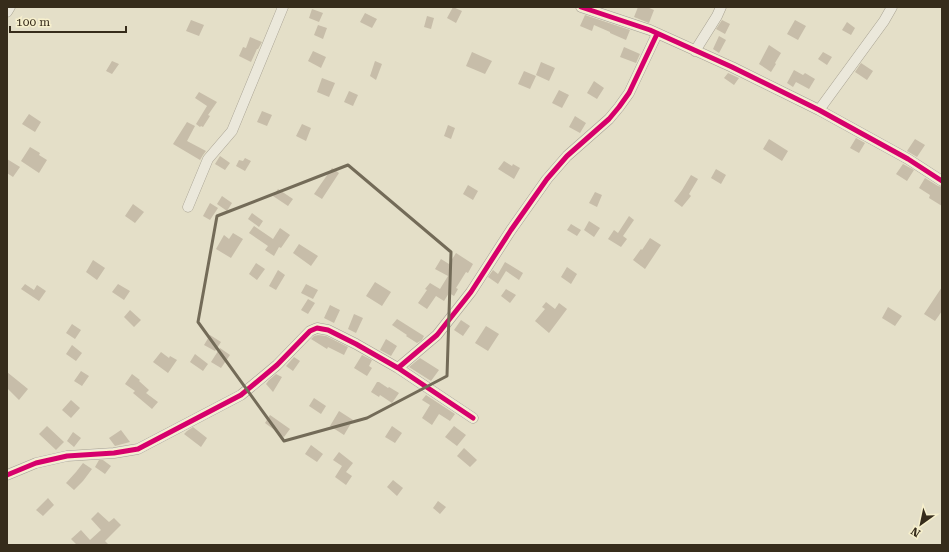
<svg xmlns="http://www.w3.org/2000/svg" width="949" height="552" font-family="'Roboto Serif',serif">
<rect width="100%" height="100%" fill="#e4dfc8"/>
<path fill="#c7bda9" d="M453,7L462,11L456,23L447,18Z
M638,7H647L654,10L649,23L634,17Z
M312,9L323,13L319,22L309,18Z
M365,13L377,19L372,28L360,22Z
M585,15L630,30L626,40L610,33V32L594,25L592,31L580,26Z
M427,16L434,18L431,29L424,27Z
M191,20L204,25L199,36L186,31Z
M722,20L730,24L725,34L716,29Z
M795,20L806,26L798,40L787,34Z
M847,22L855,28L851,35L842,30Z
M318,25L327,28L323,39L314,35Z
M719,36L726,40L719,53L713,49Z
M250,37L262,42L258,49H257L251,62L239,56L243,47L246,48Z
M769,45L781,53L775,63L776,64L771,72L759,64Z
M624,47L640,54L636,63L620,57Z
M313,51L326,57L321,68L308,61Z
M472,52L492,61L485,74L466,66Z
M823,52L832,57L827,65L818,59Z
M112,61L119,64L112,74L106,71Z
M375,61L382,64L376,80L370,76Z
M541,62L555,68L549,81L536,75Z
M861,63L873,71L867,80L855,72Z
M794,70L803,75L805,73L815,79L809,89L796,82L793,87L787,83Z
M524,71L536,76L530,89L518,84Z
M728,73L739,78L734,85L724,78Z
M322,78L335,83L329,97L317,92Z
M594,81L604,88L597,99L587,93Z
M559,90L569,95L562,108L552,103Z
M349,91L358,95L353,106L344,102Z
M199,92L217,102L208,115L210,116L203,127L201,126L200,127L196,124L207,106L195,98Z
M262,111L272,115L267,126L257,122Z
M29,114L41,122L35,132L22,124Z
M575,116L586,123L580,133L569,127Z
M187,122L195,126L187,141L206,151L203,155L200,160L173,144Z
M302,124L311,128L306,141L296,136Z
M448,125L455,128L451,139L444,136Z
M856,138L865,143L859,153L850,148Z
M769,139L788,151L782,161L763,149Z
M915,139L925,145L917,157L907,151Z
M30,147L40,153L39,155L47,160L39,173L21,161Z
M220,156L230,163L225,170L215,164Z
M245,158L251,161L245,171L236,166L239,160L243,161Z
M7,159L20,167L13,177L7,173Z
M504,161L512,166L513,164L520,168L514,179L498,169Z
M903,164L914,170L907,181L896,174Z
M332,168L339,173L322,199L314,194Z
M716,169L726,175L721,184L711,178Z
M691,175L698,179L689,194L691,196L682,207L674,201L682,190Z
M925,178L938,186L942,187V206L929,198L930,195L919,188Z
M468,185L478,191L473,200L463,194Z
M278,189L293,199L288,206L273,196Z
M595,192L602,195L597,207L589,203Z
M222,196L232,203L227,211L217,204Z
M210,203L218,208L210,220L203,216Z
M133,204L144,212L135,223L125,216Z
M252,213L263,221L259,227L248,219Z
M629,216L634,220L623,236L627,239L621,247L608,239L614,230L618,233Z
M589,221L600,228L594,237L584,230Z
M571,224L581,230L577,236L567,230Z
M254,226L273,239L280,228L290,235L281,248L279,247L274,256L265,250L268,246L249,233Z
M233,233L243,239L231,258L216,249L224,235L229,239Z
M650,238L661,245L645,269L633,260L641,249L642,250Z
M299,244L318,256L311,266L293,253Z
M456,253L473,264L468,273L466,272L456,288L458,289L454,296L449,293L444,301L436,296L427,309L418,303L427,290L425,289L430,283L440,289L448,276L435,269L441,259L449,264Z
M93,260L105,268L97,280L86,272Z
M505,262L523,273L519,280L506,271L498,284L488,277L493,270L498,274Z
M256,263L265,269L257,280L249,274Z
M567,267L577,274L571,284L561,277Z
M278,270L285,275L276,290L269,286Z
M375,282L391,292L382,306L366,296Z
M25,284L34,290L37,285L46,291L39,301L21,289Z
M118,284L130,291L124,300L112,292Z
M306,284L318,290L313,299L301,293Z
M942,287V311L935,321L924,314Z
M506,289L516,295L510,303L501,296Z
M308,299L315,303L308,314L301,310Z
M546,302L555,309L559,303L567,309L549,333L535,321L545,309L542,307Z
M330,305L340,310L334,323L324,318Z
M888,307L902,316L895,326L882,318Z
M130,310L141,320L134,327L124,317Z
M354,314L363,318L356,333L348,329Z
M397,319L424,336L422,340L417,343L406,336L407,335L392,325Z
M461,320L470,326L463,336L454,330Z
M72,324L81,330L75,339L66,333Z
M486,326L499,334L488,351L475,343Z
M210,335L221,342L215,351L204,345Z
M318,335L326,336L348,347L344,355L328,347L327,349L311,339L314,336Z
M386,339L397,346L391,356L380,350Z
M72,345L82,353L76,361L66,354Z
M220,348L230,355L221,368L211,362Z
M161,352L169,358L170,356L177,360L168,373L153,362Z
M195,354L208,364L203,371L190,362Z
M362,355L372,360L369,366L372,368L367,376L354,368Z
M294,357L300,361L293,371L286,366Z
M420,358L439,370L431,381L409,367Z
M81,371L89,376L82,386L74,381Z
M7,372L28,389L19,400L7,388Z
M132,374L140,380L139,381L149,390L146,393L158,402L152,409L133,393L135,391L125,384Z
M276,374L282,377L273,392L266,384L269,380Z
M377,382H379L388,388L389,387L399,393L392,403L380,395L379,397L371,392Z
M426,395L455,414L450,421L439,414L432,425L422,418L430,405L422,400Z
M314,398L326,406L321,414L309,406Z
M71,400L80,408L71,418L62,410Z
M339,411L353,420L344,435L330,426Z
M270,415L290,429L284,437L265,423Z
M47,426L64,442L56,450L39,434Z
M392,426L402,433L395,443L385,437Z
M454,426L466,435L457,446L445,437Z
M193,427L207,438L201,447L184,434L187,431Z
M121,430L130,442L115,446L109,438Z
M73,432L81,438L74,447L67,441Z
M311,445L323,454L317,462L305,454Z
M464,448L477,460L470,467L457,456Z
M339,452L353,463L346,472L352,476L346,485L335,477L342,466L333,460Z
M99,460H103L111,466L105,474L95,467Z
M83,463L92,469L83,481L74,490L66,483L76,472Z
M393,480L403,488L397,496L387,487Z
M48,498L54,505L43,516L36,510Z
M438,501L446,507L440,514L433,508Z
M98,512L109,522L114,518L121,525L105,541L109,545H77L71,539L81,530L90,540L101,530L91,519Z"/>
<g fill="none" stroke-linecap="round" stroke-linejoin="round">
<g stroke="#a8a292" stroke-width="11">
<path id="minor" d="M581,7L650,30L732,67L819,110L908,159L942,181
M7,12L10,7
M695,51L717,16L721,7
M819,110L884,21L892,7
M188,207L208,159L232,131L283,7
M398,368L437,335L471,292L511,230L547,179L567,156L609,119L619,107L629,93L657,34
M7,475L36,463L67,456L114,453L138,449L241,395L277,365L310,331L317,328L328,330L356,344L398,368L473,418"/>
</g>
<use href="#minor" stroke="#ebe8db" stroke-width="10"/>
<g stroke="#f7f0cd" stroke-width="8">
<path id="cycleway" d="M581,7L650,30L732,67L819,110L908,159L942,181
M398,368L437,335L471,292L511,230L547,179L567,156L609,119L619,107L629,93L657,34
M7,475L36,463L67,456L114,453L138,449L241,395L277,365L310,331L317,328L328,330L356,344L398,368L473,418"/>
</g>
<use href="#cycleway" stroke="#d6006c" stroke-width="5"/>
</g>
<path fill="none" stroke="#736b58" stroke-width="3" stroke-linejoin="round" d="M348,165L451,252L447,376L367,418L284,441L198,322L217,216Z"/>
<rect width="949" height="552" fill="none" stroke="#362c1b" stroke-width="16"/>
<g transform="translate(921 524) rotate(213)" stroke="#f7f0cd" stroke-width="3" paint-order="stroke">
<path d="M0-3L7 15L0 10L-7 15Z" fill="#362c1b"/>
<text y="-6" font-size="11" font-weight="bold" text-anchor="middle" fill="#362c1b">N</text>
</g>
<path d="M10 26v6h116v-6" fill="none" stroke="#362c1b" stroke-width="2"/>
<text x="16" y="26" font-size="12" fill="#362c1b" stroke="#f7f0cd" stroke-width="3" paint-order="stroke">100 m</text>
</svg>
